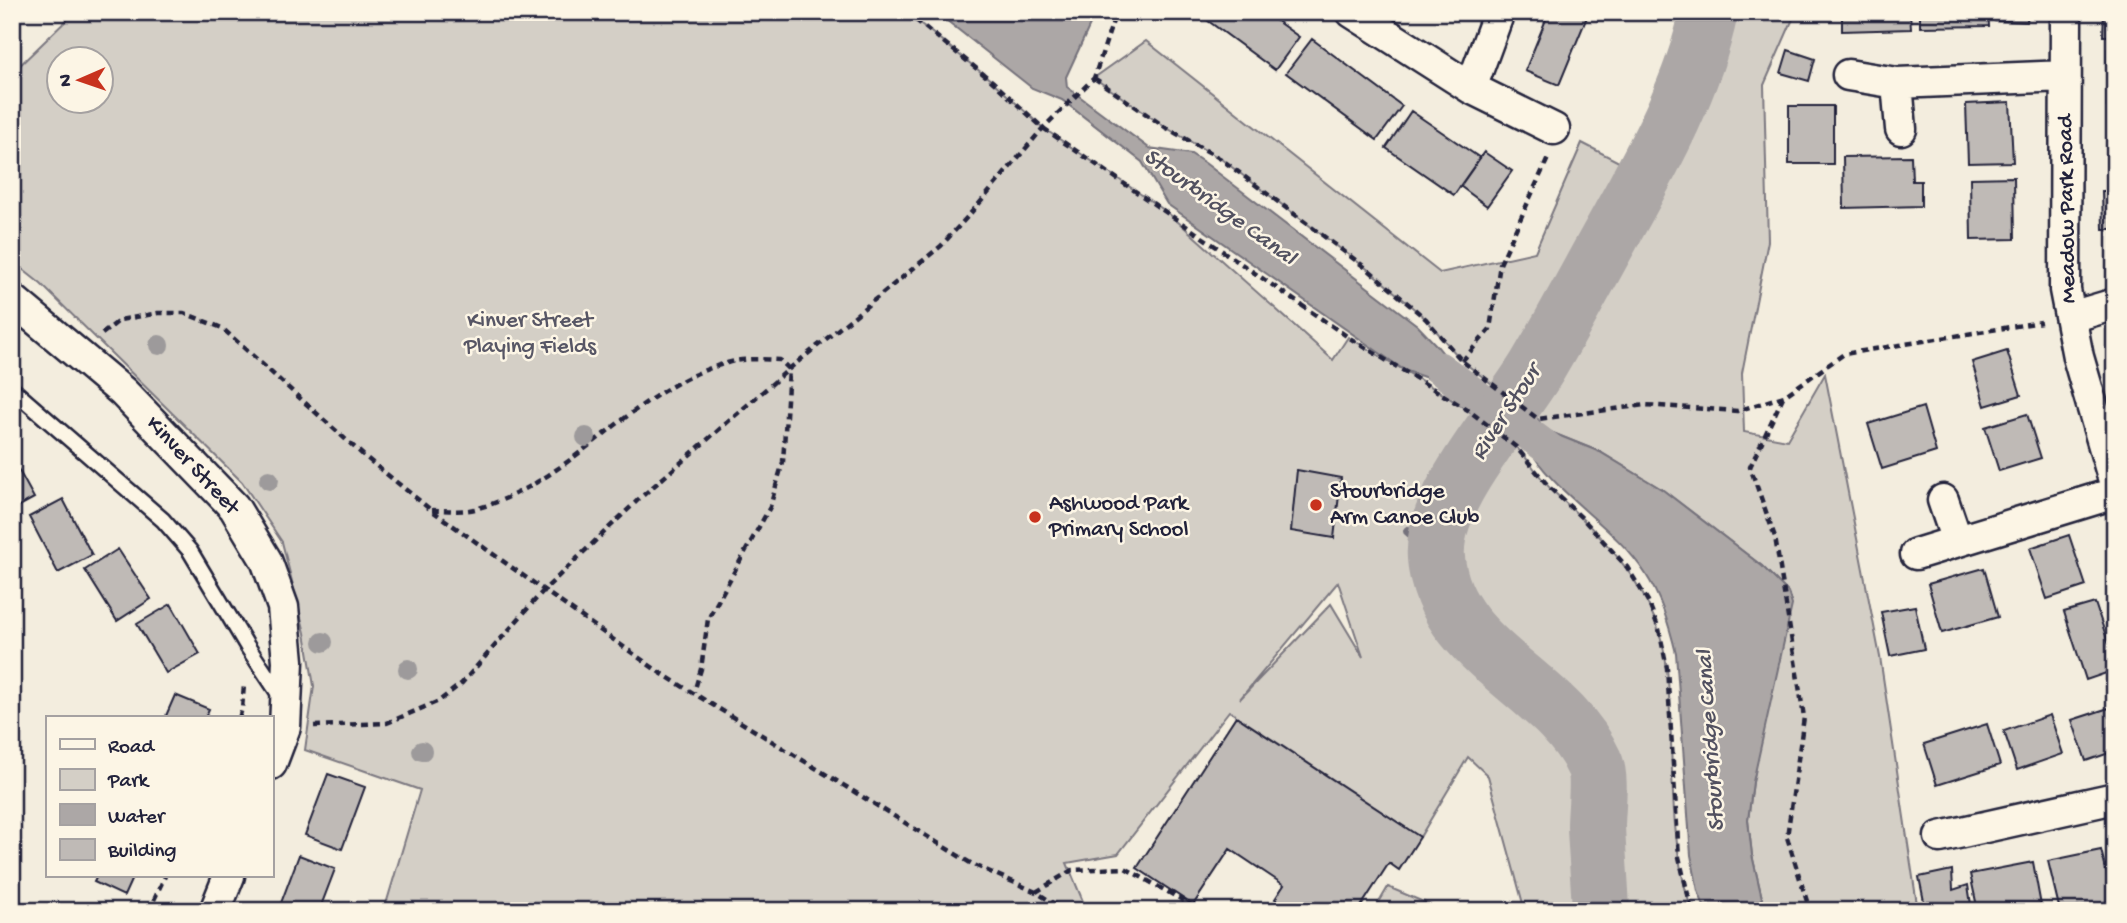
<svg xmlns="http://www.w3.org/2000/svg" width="2127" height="923" font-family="'Gochi Hand',sans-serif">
<rect width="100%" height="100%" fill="#f3edde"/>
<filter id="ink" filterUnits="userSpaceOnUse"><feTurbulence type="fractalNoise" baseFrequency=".0143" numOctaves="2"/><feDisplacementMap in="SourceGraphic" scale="14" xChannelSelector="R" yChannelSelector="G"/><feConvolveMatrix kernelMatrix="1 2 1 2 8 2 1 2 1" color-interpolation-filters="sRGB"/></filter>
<g filter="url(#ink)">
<path fill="#d4cfc6" stroke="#7b7880" stroke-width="2" fill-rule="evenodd" d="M75,12H906L992,81L1043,128L1167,212L1333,360L1348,337C1396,366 1446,393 1491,427C1499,434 1508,439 1516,447C1530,460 1539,478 1553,491C1608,542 1658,591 1667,669C1675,747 1666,837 1692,911H1525L1488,776L1468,757L1420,837L1229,711L1118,854L1067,863L1087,911H384L420,790L305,750L314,686L305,633L282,542L242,482L41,284L12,261V73ZM60,60H102V102H60ZM1338,582L1363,657L1331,604L1240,699Z
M1709,12H1796L1764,85L1768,241L1742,373L1744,432L1787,440L1825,374L1880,657L1918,911H1765L1752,855L1748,820L1753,782L1787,592L1762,566L1663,490L1600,452L1543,429L1538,419L1462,361L1426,319L1370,271L1221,159L1165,127L1094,78L1146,41L1440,273L1535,252L1582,143L1644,175L1684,90Z
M1388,887L1445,911H1374Z"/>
<path fill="#aca7a6" stroke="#75727b" stroke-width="2" d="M936,12H1096L1066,77L1067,87L1149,148L1191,154L1205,163L1417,325L1437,346L1476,395L1404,370L1167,204L1142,162L1062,100L1032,88Z
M1543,429L1600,452L1663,490L1762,566L1788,592L1792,605L1753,782L1748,820L1752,855L1765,911H1706L1698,891L1691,855L1676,653C1669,625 1661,597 1645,573C1615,527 1563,500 1533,455C1529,450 1529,441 1528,434Z"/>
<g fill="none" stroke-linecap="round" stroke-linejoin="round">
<path stroke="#75727b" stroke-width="10" d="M1408,531L1436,555"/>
<path stroke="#aca7a6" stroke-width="33" d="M1439,368L1565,461"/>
<path stroke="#aca7a6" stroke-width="58" d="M1601,911C1600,883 1597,854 1596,826C1596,810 1601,777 1594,763C1558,683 1443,653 1436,558C1431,497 1509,416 1539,364C1564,322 1587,278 1611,235C1650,164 1692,91 1709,12"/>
</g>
<path fill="#bfbab6" stroke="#22223b" stroke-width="2" d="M1196,12H1264L1299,37L1275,70Z
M1549,12H1589L1559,85L1525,71Z
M1842,12H1910L1911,29L1842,31Z
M1920,12H1988L1989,26L1920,27Z
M1996,12H2028L2027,22L1995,21Z
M2104,12H2115V36H2103Z
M1312,39L1402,106L1377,140L1286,73Z
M2108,49H2115V107H2107Z
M1788,50L1815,59L1809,81L1781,73Z
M2010,102L2013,162L1968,163L1966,104Z
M1789,106H1833V164H1789Z
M1411,111L1480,158L1454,195L1386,148Z
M1484,152L1512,171L1487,206L1460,186Z
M1911,156L1912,181H1921V206L1844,208L1843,157Z
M2014,177L2015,239L1971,240L1970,178Z
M2102,191H2115V229H2103Z
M2007,351L2021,395L1985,406L1972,362Z
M1923,407L1936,452L1882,469L1868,424Z
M2027,414L2041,458L1999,471L1985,427Z
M12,458L34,498L12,510Z
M1297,470L1341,478L1334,538L1291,531Z
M63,499L92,555L58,573L29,517Z
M2069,535L2086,586L2047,599L2030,548Z
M118,549L151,599L117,621L85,570Z
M1984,568L1998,617L1942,633L1928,584Z
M2095,603L2115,663V670L2086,680L2064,612Z
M171,604L200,654L166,673L137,624Z
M1915,606L1924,649L1890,656L1881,612Z
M175,695L209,709L205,718H165Z
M2115,706V751L2086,761L2072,720Z
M2050,715L2063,754L2017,770L2004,731Z
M1236,716L1420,837L1399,870L1389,863L1358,911H1285L1288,907L1275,899L1284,885L1230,849L1193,905L1137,868Z
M1987,724L2000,765L1937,785L1924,744Z
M328,774L365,787L342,849L305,835Z
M2101,850L2114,901L2060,911L2048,861Z
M299,855L335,869L319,911H278Z
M2033,862L2042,911H1978L1970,874Z
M1952,870L1953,890L1968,885L1972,911H1926L1919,877Z
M97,876H133L124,896L94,882Z
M12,903L33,911H12Z"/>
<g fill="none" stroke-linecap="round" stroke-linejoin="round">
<g stroke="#22223b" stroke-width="19">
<path id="lane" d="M12,389L163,520L190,551L247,646L281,697"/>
</g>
<g stroke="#22223b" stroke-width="35">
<path id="street" d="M1352,12L1471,88L1554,129
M2066,12L2065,290L2078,357L2115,484
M1848,75L1897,83L2065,76
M1897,83L1901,129
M1471,88L1499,12
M12,299L123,392L234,507L266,560L283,607L288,661L285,727L271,764
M2071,317L2115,304
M1943,500L1957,541
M1916,554L2115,493
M1940,837L2115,798
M215,911L229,876"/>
</g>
<path stroke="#22223b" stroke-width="4.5" stroke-dasharray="7 5" stroke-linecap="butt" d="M906,12L992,81L1043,128L1348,337L1468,410L1516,447L1550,488L1582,518L1627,567L1648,601L1659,629L1667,668L1679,857L1692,911
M1094,78L1165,127L1221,159L1370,271L1426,319L1462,361L1538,419L1645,405L1737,411L1784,396L1844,354L2041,322
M102,334L120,320L158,313H184L222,328L363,455L431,510L659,672L972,864L1036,892L1065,911
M1462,361L1490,329L1500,264L1549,156
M1783,397L1750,467L1775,537L1804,717L1787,837L1810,911
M432,510C446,510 462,512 475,509C572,484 631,388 727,363C743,358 763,359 780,360L789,369L783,462L770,507L708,619L701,669L694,692
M239,718L242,709L244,685
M314,726L387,723L439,701L462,683L544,590L640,498L789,369L941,246L978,205L1043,128L1094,78L1116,12
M1036,892L1072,870L1125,868L1202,911
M149,911L165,876"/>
<use href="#lane" stroke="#fcf5e5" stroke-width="14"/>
<use href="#street" stroke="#fcf5e5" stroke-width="30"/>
</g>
<g fill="#9d9a9b">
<circle cx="159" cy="345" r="10"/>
<circle cx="586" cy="437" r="10"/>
<circle cx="269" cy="480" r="10"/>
<circle cx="323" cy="642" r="10"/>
<circle cx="408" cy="669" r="10"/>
<circle cx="422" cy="751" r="10"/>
</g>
</g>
<g fill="#c8321e" stroke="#fcf5e5" stroke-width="2.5">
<circle cx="1316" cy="505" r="7"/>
<circle cx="1035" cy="517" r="7"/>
</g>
<g text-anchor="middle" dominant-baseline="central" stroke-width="5" stroke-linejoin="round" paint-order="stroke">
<g font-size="23" fill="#22223b" stroke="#fcf5e5">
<text transform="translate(2068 209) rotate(-91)">Meadow Park Road</text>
<text transform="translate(192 466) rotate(47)">Kinver Street</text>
</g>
<g font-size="23" fill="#575665" stroke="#fcf5e5">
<text x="530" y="321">Kinver Street<tspan x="530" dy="26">Playing Fields</tspan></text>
</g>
<g font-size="23" fill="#22223b" stroke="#fcf5e5" text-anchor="start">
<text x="1330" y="492">Stourbridge<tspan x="1330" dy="26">Arm Canoe Club</tspan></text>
<text x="1049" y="504">Ashwood Park<tspan x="1049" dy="26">Primary School</tspan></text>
</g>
<g font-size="24" font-style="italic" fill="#525160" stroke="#fcf5e5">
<text transform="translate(1219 208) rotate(36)">Stourbridge Canal</text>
<text transform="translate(1507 413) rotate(-57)">River Stour</text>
<text transform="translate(1712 741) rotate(-94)">Stourbridge Canal</text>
</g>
</g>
<rect width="2127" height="923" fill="none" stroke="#fcf5e5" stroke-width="42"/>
<rect x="21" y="21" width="2085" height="881" fill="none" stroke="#22223b" stroke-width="2.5" filter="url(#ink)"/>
<rect x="46" y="716" width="228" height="161" fill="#fcf5e5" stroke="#a5a1a1" stroke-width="2"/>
<rect x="60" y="739" width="35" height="10" fill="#fcf5e5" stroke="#a5a1a1" stroke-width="2"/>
<text x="108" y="752" font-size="21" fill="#22223b">Road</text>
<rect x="60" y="769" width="35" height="21" fill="#d4cfc6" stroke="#a5a1a1" stroke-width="2"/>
<text x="108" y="786" font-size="21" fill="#22223b">Park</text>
<rect x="60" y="804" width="35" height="21" fill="#aca7a6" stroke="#a5a1a1" stroke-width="2"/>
<text x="108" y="822" font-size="21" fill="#22223b">Water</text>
<rect x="60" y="839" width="35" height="21" fill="#bfbab6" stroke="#a5a1a1" stroke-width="2"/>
<text x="108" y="856" font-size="21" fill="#22223b">Building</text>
<g transform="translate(80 80) rotate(268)"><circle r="33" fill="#fcf5e5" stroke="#a5a1a1" stroke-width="2"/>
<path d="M0-5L12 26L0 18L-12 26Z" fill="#c8321e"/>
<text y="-10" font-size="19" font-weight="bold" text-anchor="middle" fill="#22223b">N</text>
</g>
</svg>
